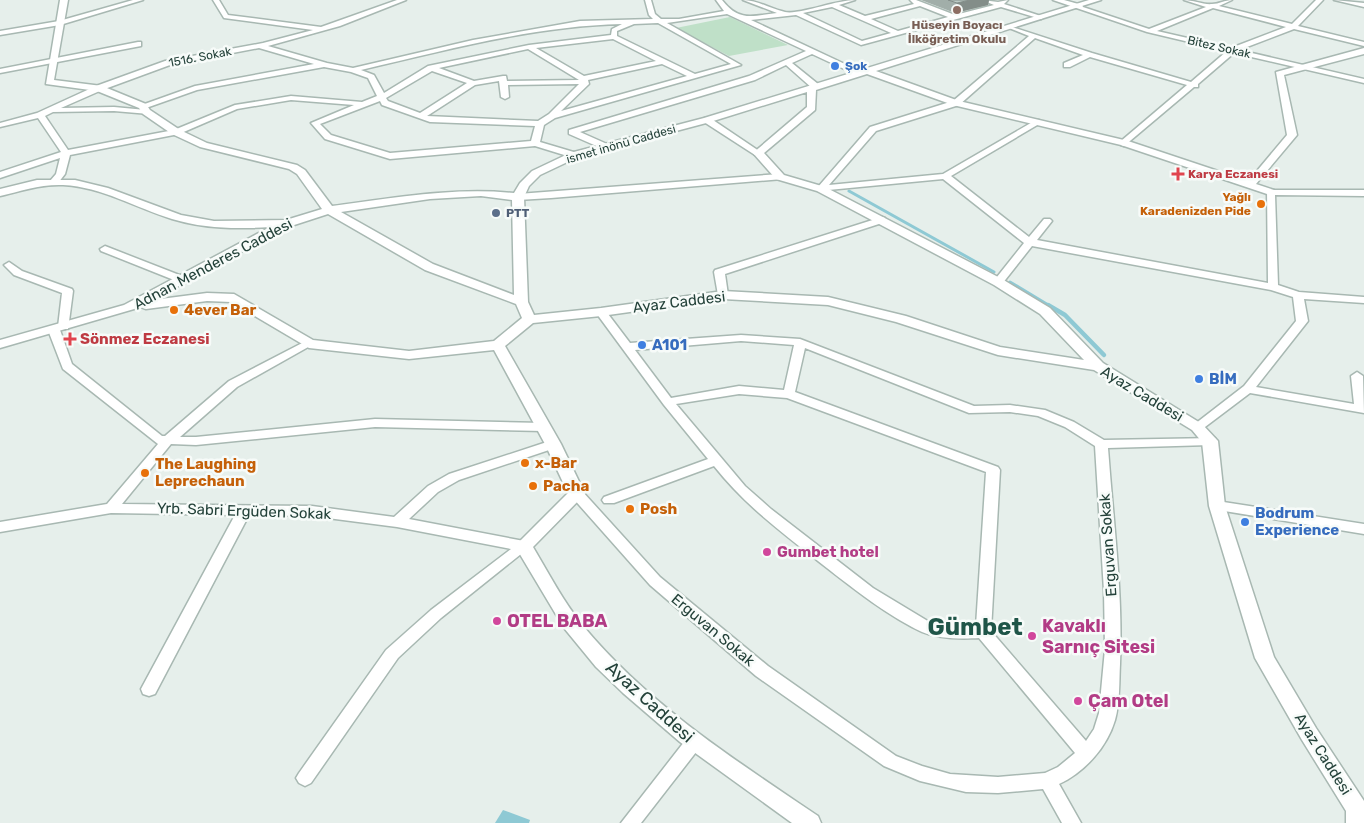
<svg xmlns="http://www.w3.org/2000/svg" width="1364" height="823" font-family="Rubik,sans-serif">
<rect width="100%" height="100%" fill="#e6efeb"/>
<path fill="#bfe0c8" d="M730,17L788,45L729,56L676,28Z"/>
<path fill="#8ec9d4" d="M503,810L530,820L529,823H495Z"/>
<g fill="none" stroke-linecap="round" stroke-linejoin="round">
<path stroke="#8ec9d4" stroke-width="3" d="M849,191L994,272
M1010,282L1050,306"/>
<path stroke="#8ec9d4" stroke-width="4.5" d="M1048,305L1065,315L1104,355"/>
<g stroke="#a8b8b2" stroke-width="3">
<path id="minor" d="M133,0H143L60,25L0,35V31L59,21Z
M213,0H219L228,15L321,27L397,0H406L340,26L268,46L327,63L353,68L473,40L580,21L653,19L649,15L645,0H651L655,14L661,19H679L724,11L716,0H722C739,22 752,16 777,13L743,0C758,0 770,9 785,12C799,15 836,0 855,0L839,5L865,16L914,4L910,0H916L955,15L994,5L982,0L998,2L1008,0L1004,4L1044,17L1041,19L1001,7L861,45L796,15L751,20L864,73L857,75L812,54L792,63L818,84V88H812L786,65L755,80L580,132L607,144V148H601L569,134V130L749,76L806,51L727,14L667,23L741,65L555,118L544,125L540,142L577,153V157L574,158L535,146L390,159L325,139L311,123L354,105L291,100L237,109L179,134L70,155L65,174L58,183L50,181L56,174L60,158L0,178V172L61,152L38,118L0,127V123L37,113L96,86L165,61L263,43L313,30L224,18ZM920,6L948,17L898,31L871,19ZM832,7L891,33L862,41L803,13ZM658,23L731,64L695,74L617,36V31L634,24ZM622,24L612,29L611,35L529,45L428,66L384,93L374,75L361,70C447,50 534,26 622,24ZM613,39L656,61L584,76L536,48ZM259,48L314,64L195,86L139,106L146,108L197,90L324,67L351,72L368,78L377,96L362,102L291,96L235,105L174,130L68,150L45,116L53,112L114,111L149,114L150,112L146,110L114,107L61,108L102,90L170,65ZM528,49L579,80L507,81L506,76H503L474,81L439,68ZM662,64L687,76L561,111L589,84L588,80ZM432,71L467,83L420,113L388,101L386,98ZM499,81L501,97L505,99L509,97L508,85L579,84L549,114L538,121L427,116L475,85ZM380,101L382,105L430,122L535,126L531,141L390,153L331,135L320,124Z
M1053,0H1064L1082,5L1083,7L1149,29L1206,7L1184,0C1193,0 1204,5 1212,4C1219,4 1225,0 1232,0L1219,6L1292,24L1316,0H1323L1298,26L1364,42V46L1294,29L1239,50L1364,79V83L1234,53L1198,84V87H1194L1124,146L1121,145V141L1187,85L1090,57L1070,67H1064V63L1083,55L1035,38L959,105L876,131L829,185L943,174L1036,120H1039V124L951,176L1029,237L1044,219H1050L1052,221L1037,240L1268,283L1267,190H1364V196L1275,195L1278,285L1299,292L1364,297V303L1304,299L1308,321L1256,387L1354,404L1351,376L1357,372L1363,376L1364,413L1250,393L1201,430L1197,431L1191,427L1244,386L1296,321L1293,297L1271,290L1032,246L1002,284L998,285L993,282L1024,243L943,179L818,191V187L870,127L953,101L1029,36L1009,28V26L1092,53L1191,82L1227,51L1147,32ZM1213,8L1286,27L1231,48L1157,31Z
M138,42H141V46L0,73V69Z
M704,118H710L762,153L755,155L704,122Z
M780,174L783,175V179L551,198L518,200L513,197L518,194Z
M882,217L885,218V222L725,274L728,295L723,298L718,295L714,272L715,270Z
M105,246L187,278L188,280L187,282H179L101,251L100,249Z
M9,262L22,271L72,289L73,291L68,329H60L58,327L62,293L14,275L4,265Z
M601,309L605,310L630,343L741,335L800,339L974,406L1010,405L1045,410L1074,422L1104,440L1215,438L1216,441L1210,445L1108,448C1113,520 1123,592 1120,664C1119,682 1120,702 1115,720C1107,747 1085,772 1059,784L1081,823H1062L1043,789L998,793L966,792L920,781L884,766L756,676L650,585L572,497L570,494L572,491H582L660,577L768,666L896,756L922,766L950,774L998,777L1045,773L1058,767L1075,753L979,638C962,639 938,639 922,632C886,615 850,586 818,561C779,530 745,505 714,466L614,503H604L602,500L604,497L708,459L664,405L597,314L595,312L597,310ZM741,341L794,345L784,390L739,386L671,398L635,350ZM805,348L969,413L1010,412L1038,416L1065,427L1095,446L1104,591L1105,649L1099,713L1094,729L1086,741L991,631L1000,470L998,467L795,392ZM739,394L787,398L986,472L976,626L964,627L931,623L873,588L771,509L745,486L676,404Z
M54,327L60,330L72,364L162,436H165L229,381L306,341L310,342L312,344L310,346L237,387L180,437H196L375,419L543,423L549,427L543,431L375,427L196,445L171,444L122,504L312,506L394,517L428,486L449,474L553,440L558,441L559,444L558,447L459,480L438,492L409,519L524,541L529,542L531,546L441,618L398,658L311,783L305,786L299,783L296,778L299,773L386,650L431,610L511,549L397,527L312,516L249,515L155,694L149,696L143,694L141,689L235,515L111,513L0,532V522L107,504L158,444L63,369L48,330Z
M1217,501L1364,524V534L1212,509L1210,506L1212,503Z
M694,735L700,737L703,742L700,747L641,823H621L688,737Z"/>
</g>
<g stroke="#a8b8b2" stroke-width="3">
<path id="tertiary" d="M60,0H68L54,80L102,86L146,104L150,110L180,130L207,143L297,165L305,170L332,206C393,198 453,187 514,193L520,183L532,171L570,153L704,118L1089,0H1101L876,71L959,101L1128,141L1245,180L1251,178L1287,135L1276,72L1364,48V54L1284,75L1297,135L1256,184L1274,190V194L1270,195L1121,145L953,105L867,74L816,90L815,110L764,153L784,175L825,187L1002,279L1050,308L1103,363L1202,424L1218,441L1225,506L1274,657L1316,728L1364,801V823H1346V811L1302,740L1255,658L1209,506L1202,442L1192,430L1094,370L998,355L896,322L828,305L723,299L601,316L533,323L505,346L561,444L585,494L533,547C549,574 564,603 584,627C649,705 735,760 818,816L821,823H792L680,742L623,693L596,667L564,628L515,546L568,493L545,444L494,350L409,359L309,348L231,302L207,301L146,309L141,307L0,348V340L124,305L270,227C237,229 205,229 172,219C136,208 102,187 63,185C41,184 21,191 0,196V189L37,180H75L108,188L181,215L214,221L286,220L322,209L297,174L289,169L200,147L172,134L143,114L139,108L97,91L46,84ZM807,92V107L753,153L776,179L817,191L994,285L1040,314L1084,360L1000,347L906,316L828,297L723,291L601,308L534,315L528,302L524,197L529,186L540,175L578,157L710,122ZM481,196L512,200L514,295L433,264L341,212L430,199ZM328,214L425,270L516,304L522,318L494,341L409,351L313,340L234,294L207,293L153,300L285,228Z
M1334,0L1364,3V7Z"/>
</g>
<use href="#minor" fill="#fff" fill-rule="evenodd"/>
<use href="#tertiary" fill="#fff" fill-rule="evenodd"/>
</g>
<path fill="#a1aea9" d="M921,0H989L988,5L955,13Z"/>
<path fill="#838d89" d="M970,0H989L988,5L955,13L957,3Z"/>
<path fill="#bbcac4" stroke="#838d89" d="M948,0H970L957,3Z"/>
<circle fill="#8d6e63" stroke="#f7fbf9" stroke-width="2" cx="957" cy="10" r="5"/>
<g fill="#3f7fe0" stroke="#f7fbf9" stroke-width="2">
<circle cx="835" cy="66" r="5"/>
<circle cx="642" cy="345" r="5"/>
<circle cx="1199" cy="379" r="5"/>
<circle cx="1245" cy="522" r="5"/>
</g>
<g fill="#e0444e" stroke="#f7fbf9" stroke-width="2">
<path d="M1175.5 166.5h5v5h5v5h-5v5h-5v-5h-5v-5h5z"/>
<path d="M67.5 331.5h5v5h5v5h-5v5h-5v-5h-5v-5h5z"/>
</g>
<g fill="#e8710a" stroke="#f7fbf9" stroke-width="2">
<circle cx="1261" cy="204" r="5"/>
<circle cx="174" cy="310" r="5"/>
<circle cx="525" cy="463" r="5"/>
<circle cx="145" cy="473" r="5"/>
<circle cx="533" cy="486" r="5"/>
<circle cx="630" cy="509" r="5"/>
</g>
<circle fill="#5c6f8a" stroke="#f7fbf9" stroke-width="2" cx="496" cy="213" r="5"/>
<g fill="#d1479c" stroke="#f7fbf9" stroke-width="2">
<circle cx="767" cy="552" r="5"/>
<circle cx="497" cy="621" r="5"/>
<circle cx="1032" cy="636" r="5"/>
<circle cx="1078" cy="701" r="5"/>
</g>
<g text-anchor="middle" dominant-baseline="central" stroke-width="5" stroke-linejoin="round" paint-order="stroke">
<g font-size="12" font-weight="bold" fill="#785e54" stroke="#f7fbf9">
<text x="957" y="25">Hüseyin Boyacı<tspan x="957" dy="14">İlköğretim Okulu</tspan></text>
</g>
<g font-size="12" fill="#24423a" stroke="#f7fbf9">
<text transform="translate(1219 47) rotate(13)">Bitez Sokak</text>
<text transform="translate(200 57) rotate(-11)">1516. Sokak</text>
<text transform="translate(621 144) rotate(-16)">ismet inönü Caddesi</text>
</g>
<g font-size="12" font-weight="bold" fill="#366cbe" stroke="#f7fbf9" text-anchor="start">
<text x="845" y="66">Şok</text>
</g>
<g font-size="12" font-weight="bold" fill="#be3a42" stroke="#f7fbf9" text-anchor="start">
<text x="1188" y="174">Karya Eczanesi</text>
</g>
<g font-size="12" font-weight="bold" fill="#c56008" stroke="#f7fbf9" text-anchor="end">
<text x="1251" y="197">Yağlı<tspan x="1251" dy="14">Karadenizden Pide</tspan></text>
</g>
<g font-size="12" font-weight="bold" fill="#4e5e75" stroke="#f7fbf9" text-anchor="start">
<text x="506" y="213">PTT</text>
</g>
<g font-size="15" fill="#24423a" stroke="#f7fbf9">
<text transform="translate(213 264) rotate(-28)">Adnan Menderes Caddesi</text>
<text transform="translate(679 302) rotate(-7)">Ayaz Caddesi</text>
<text transform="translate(1142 394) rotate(31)">Ayaz Caddesi</text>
<text transform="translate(244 511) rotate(2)">Yrb. Sabri Ergüden Sokak</text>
<text transform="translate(1108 545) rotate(-94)">Erguvan Sokak</text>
<text transform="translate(713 630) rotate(40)">Erguvan Sokak</text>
<text transform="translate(1323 754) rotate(58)">Ayaz Caddesi</text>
</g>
<g font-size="15" font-weight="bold" fill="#c56008" stroke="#f7fbf9" text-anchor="start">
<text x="184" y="310">4ever Bar</text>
<text x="535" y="463">x-Bar</text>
<text x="155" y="464">The Laughing<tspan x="155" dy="17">Leprechaun</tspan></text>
<text x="543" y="486">Pacha</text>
<text x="640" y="509">Posh</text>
</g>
<g font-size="15" font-weight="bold" fill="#be3a42" stroke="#f7fbf9" text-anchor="start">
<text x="80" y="339">Sönmez Eczanesi</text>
</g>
<g font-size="15" font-weight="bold" fill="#366cbe" stroke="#f7fbf9" text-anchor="start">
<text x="652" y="345">A101</text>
<text x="1209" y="379">BİM</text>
<text x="1255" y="513">Bodrum<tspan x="1255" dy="17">Experience</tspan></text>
</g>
<g font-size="15" font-weight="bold" fill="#b23c85" stroke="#f7fbf9" text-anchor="start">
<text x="777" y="552">Gumbet hotel</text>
</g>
<g font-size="18" font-weight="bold" fill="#b23c85" stroke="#f7fbf9" text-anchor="start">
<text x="507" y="621">OTEL BABA</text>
<text x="1042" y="626">Kavaklı<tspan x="1042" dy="21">Sarnıç Sitesi</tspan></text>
<text x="1088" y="701">Çam Otel</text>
</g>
<g font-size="18" fill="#24423a" stroke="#f7fbf9">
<text transform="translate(650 702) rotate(42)">Ayaz Caddesi</text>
</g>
<g font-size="24" font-weight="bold" fill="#1f5548" stroke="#f7fbf9">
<text x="975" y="627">Gümbet</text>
</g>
</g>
</svg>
